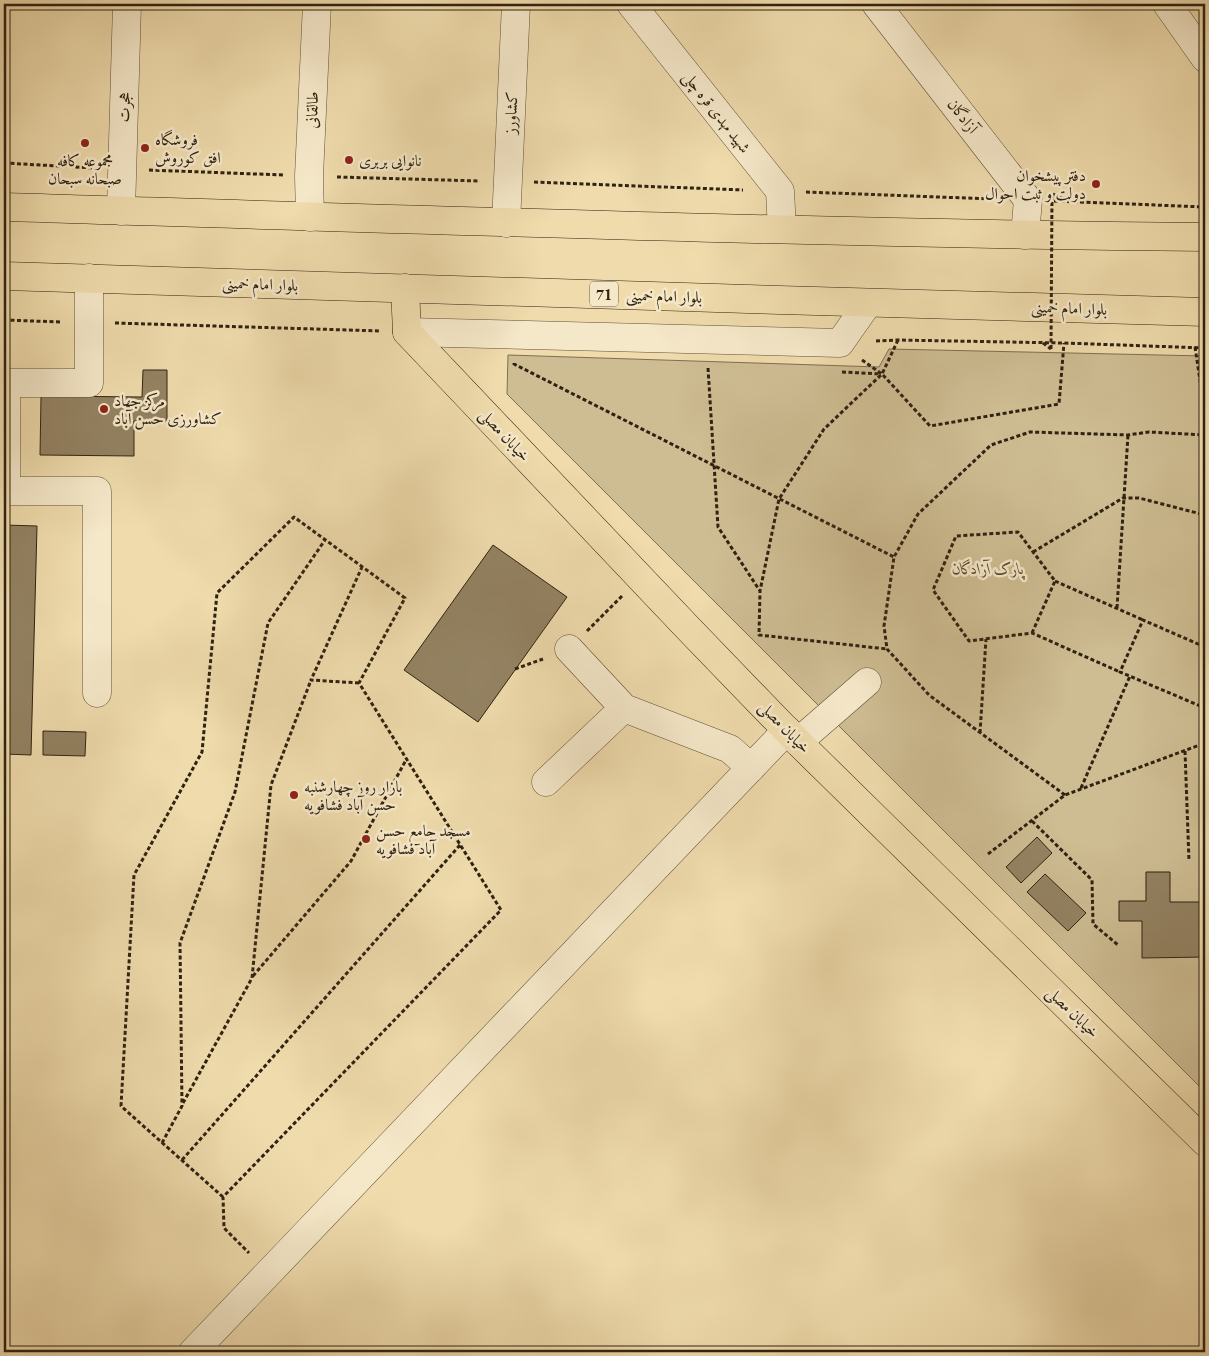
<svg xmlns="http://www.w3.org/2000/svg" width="1209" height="1356" font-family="'EB Garamond',Amiri,serif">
<rect width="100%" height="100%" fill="#efdbac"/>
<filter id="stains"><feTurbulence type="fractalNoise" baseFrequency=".004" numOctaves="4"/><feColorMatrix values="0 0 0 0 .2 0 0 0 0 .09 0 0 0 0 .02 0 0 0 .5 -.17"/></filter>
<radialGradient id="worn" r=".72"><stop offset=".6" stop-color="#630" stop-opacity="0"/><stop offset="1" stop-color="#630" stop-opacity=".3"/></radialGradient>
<path fill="#cebc92" stroke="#7e6f52" d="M889,349L1205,356V1092L507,394L508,355L879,367Z"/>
<path fill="#938262" stroke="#2f2211" d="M143,370H167V421H134V456L40,455L41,396L142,397Z
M4,525L37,526L31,755L4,754Z
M493,545L567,597L478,722L404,670Z
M43,731L86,732L85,756L43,755Z
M1037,837L1052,853L1021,883L1006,867Z
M1146,872H1170V902H1202V912H1205V957L1142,958V921H1119V901H1146Z
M1045,874L1086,913L1068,931L1027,892Z
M1203,881H1205V912H1202Z"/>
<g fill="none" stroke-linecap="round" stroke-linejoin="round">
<g stroke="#5f5038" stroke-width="29">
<path id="minor" d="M631,4L780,191L782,229
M876,4L1028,200L1025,235
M1167,4L1205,58
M121,211L127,4
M310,217L309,176L317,4
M506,223L516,4
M89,278V383H6V491H97V693
M407,332L840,343L868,303
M569,649L624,708L730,749L751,768
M798,742L867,682
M546,782L624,708
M193,1352L787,730"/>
</g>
<g stroke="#2f2211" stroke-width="29">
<path id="major" d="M405,288L407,332L686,626L798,742L1205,1142"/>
</g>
<g stroke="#2f2211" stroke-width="29">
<path id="highway" d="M4,207C404,219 805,233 1205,237
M4,276L748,299L1205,312"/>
</g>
<path stroke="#2f2211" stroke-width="3" stroke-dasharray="4 2.5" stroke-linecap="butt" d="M4,163L95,168
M149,170L283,175
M337,177L480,181
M534,182L743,190
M806,192L992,199
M1053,194L1068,201
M1054,201L1205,207
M4,320L61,322
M115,323L381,331
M898,340L882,374L930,426L1059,404L1064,343
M876,341L898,340L1064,343L1205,348
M1043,343L1051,349
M1195,347L1205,413
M862,360L882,374L824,429L779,499L760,591L759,635L887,649
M514,363V364L894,557
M708,368L718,527L760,591
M842,372L881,374
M1033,552L1123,498H1139L1205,515
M1055,581L1143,620
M1117,608L1128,435
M587,631L622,596
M1032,633L1055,581L1018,532L956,536L933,590L969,641L1032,633L1120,672
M1205,647L1143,620L1120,672L1205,708
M515,669L543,659
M359,683L311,680L362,567
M980,733L986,639
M1185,751L1189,861
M1081,788L1130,676
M1065,795L929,695L887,649L884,626L894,557L918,514L991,445L1030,432L1128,435L1149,432L1205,435
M1032,821L1092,880L1093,924L1118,945
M988,854L1065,795L1205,743
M253,976L351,861L406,760
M183,1103L252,978L271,785L311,680
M162,1143L182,1106L180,943L235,792L268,623L325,540
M182,1160L460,845
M223,1197L121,1106L134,875L202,752L217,593L294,517L405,598L359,683L501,910L223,1197L224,1228L249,1253"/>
<use href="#minor" stroke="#f5e8c9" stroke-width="28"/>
<use href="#major" stroke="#efdbac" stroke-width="28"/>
<use href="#highway" stroke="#efdbac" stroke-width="28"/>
<path stroke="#2f2211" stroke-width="3" stroke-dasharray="4 2.5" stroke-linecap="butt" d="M1051,349L1052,193"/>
</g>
<g fill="#8f2418" stroke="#f5e8c9" stroke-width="2">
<circle cx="85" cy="143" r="5"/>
<circle cx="145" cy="148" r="5"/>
<circle cx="349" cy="160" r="5"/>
<circle cx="1096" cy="184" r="5"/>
<circle cx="104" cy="409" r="5"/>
<circle cx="294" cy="795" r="5"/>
<circle cx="366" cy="839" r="5"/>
</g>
<g text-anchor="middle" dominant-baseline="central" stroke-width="5" stroke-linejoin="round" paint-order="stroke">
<rect fill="#f5e8c9" stroke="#6a5d48" stroke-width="1" x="590" y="281.5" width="28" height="25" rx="4"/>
<g font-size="15" font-weight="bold" fill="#2f2211">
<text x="604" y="294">71</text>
</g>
<g font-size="16" fill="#2f2211" stroke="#f5e8c9">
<text transform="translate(124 107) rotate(-88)">هجرت</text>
<text transform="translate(312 110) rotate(-88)">طالقانی</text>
<text transform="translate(717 112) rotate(52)">شهید مهدی قره چلی</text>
<text transform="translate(511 113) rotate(-87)">کشاورز</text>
<text transform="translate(963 116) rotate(52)">آزادگان</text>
<text transform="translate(260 284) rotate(2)">بلوار امام خمینی</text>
<text transform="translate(664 296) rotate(2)">بلوار امام خمینی</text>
<text transform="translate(1069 308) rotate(2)">بلوار امام خمینی</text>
<text transform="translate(505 435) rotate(47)">خیابان مصلی</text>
<text transform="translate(785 727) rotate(46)">خیابان مصلی</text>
<text transform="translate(1073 1012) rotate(44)">خیابان مصلی</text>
</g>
<g font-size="16" fill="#2f2211" stroke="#f5e8c9" text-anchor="start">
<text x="155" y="139">فروشگاه<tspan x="155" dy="18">افق کوروش</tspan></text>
<text x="85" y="160" text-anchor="middle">مجموعه کافه<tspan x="85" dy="18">صبحانه سبحان</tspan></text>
<text x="359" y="160">نانوایی بربری</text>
<text x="1086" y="175" text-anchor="end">دفتر پیشخوان<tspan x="1086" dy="18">دولت و ثبت احوال</tspan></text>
<text x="114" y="400">مرکز جهاد<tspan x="114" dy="18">کشاورزی حسن آباد</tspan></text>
<text x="304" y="786">بازار روز چهارشنبه<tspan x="304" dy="18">حسن آباد فشافویه</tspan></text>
<text x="376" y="830">مسجد جامع حسن<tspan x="376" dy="18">آباد فشافویه</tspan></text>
</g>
<g font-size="16" font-style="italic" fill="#574831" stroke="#f5e8c9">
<text x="988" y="568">پارک آزادگان</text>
</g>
</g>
<rect width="1209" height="1356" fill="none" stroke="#efdbac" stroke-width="20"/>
<rect x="5" y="5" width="1199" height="1346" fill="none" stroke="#2f2211" stroke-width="2.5"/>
<rect x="10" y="10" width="1189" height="1336" fill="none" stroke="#2f2211"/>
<rect width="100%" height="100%" filter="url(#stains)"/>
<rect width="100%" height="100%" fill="url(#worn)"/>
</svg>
